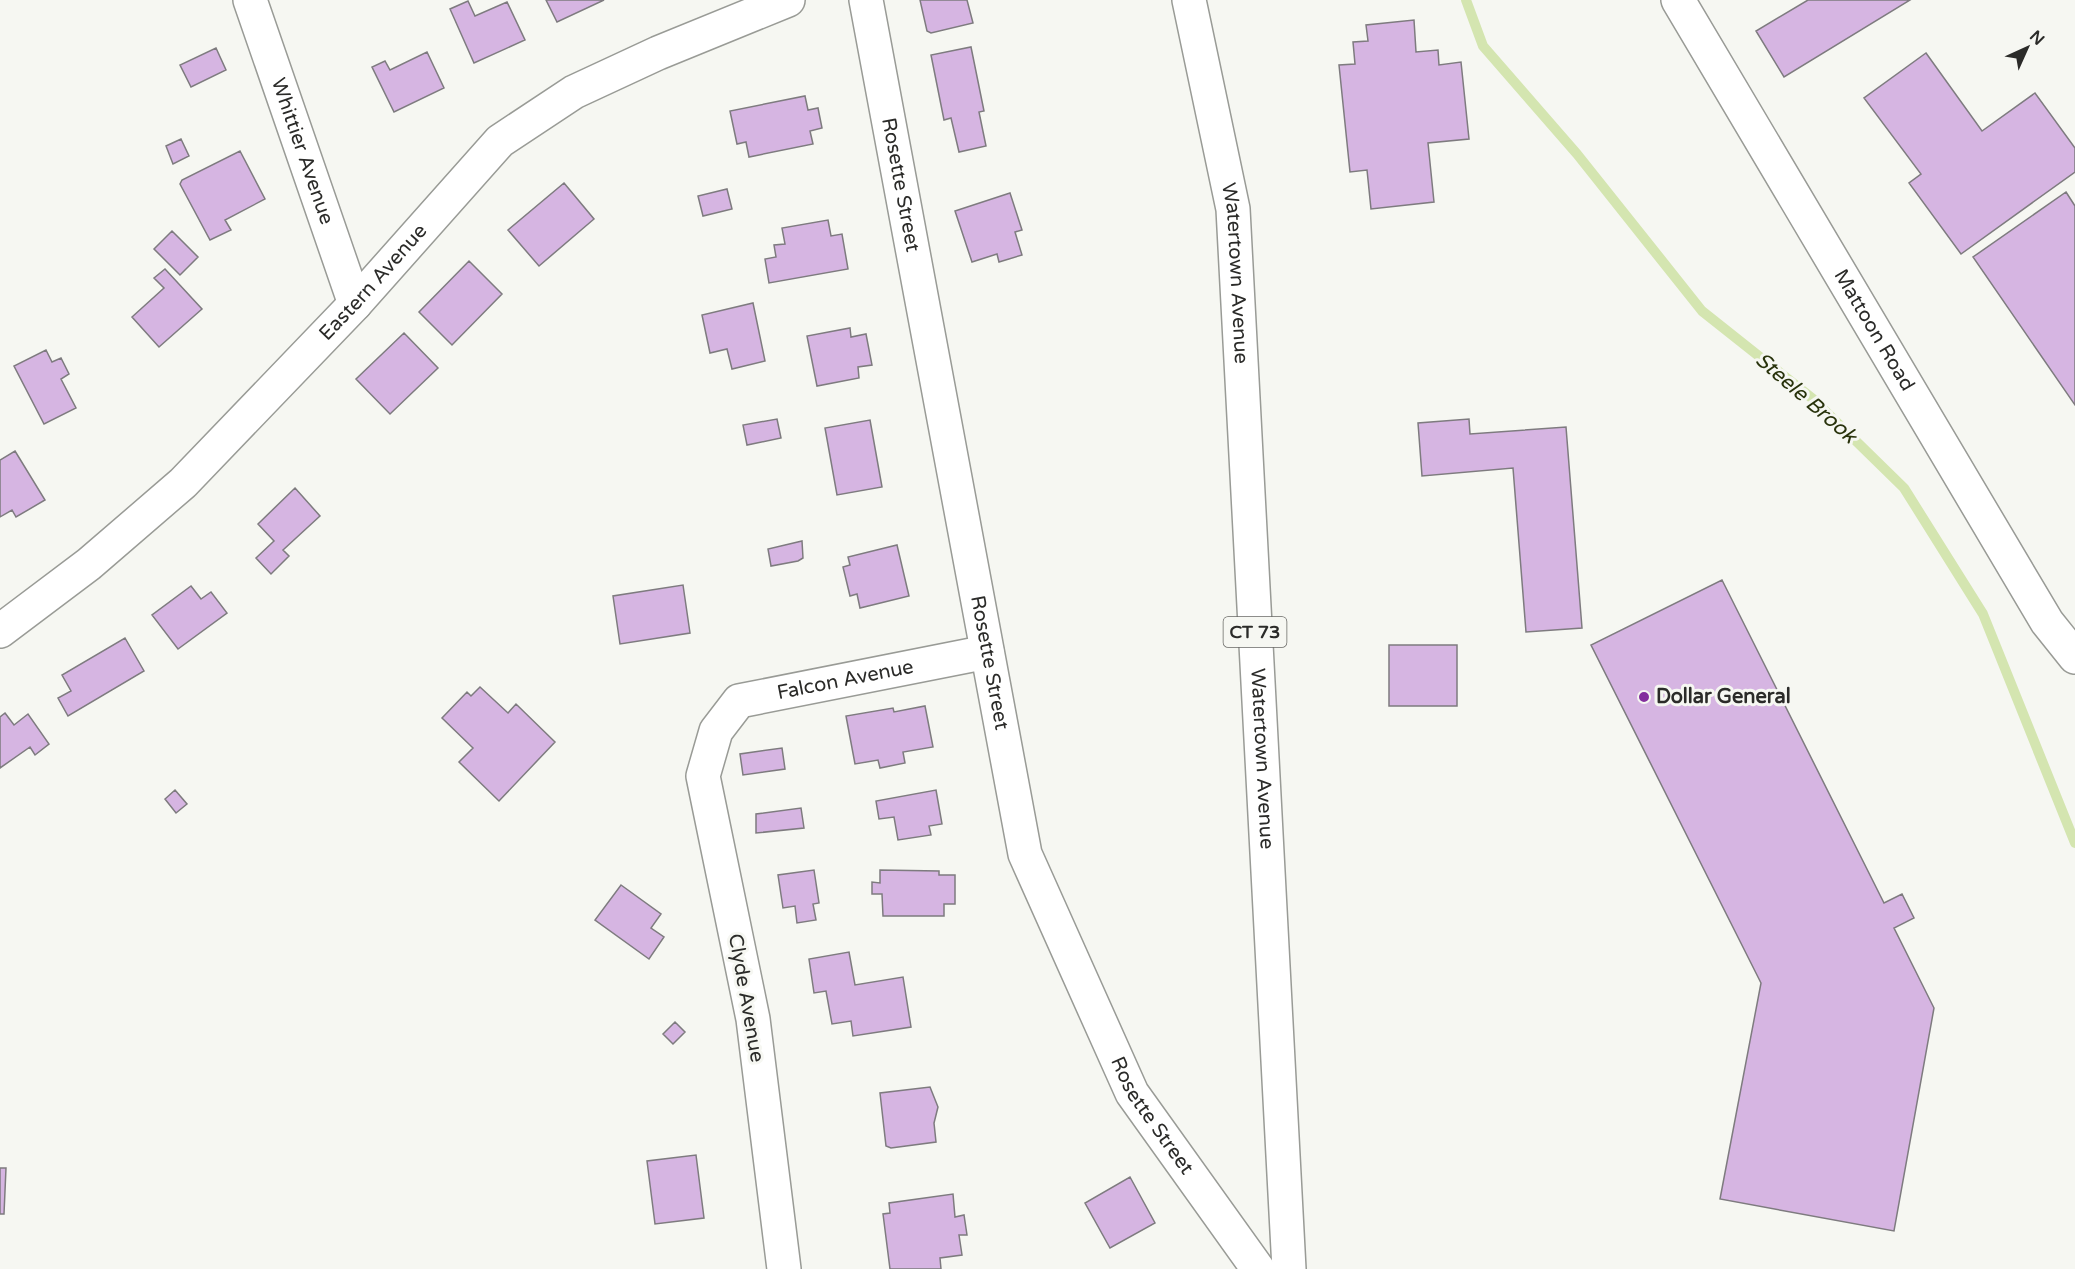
<svg xmlns="http://www.w3.org/2000/svg" width="2075" height="1269" font-family="'Varela Round',sans-serif">
<rect width="100%" height="100%" fill="#f6f7f2"/>
<g fill="none" stroke-linecap="round" stroke-linejoin="round">
<path stroke="#d4e5b0" stroke-width="10" d="M1466,0L1483,46L1577,154L1702,311L1813,399L1904,488L1983,614L2075,843"/>
</g>
<path fill="#d6b5e2" stroke="#7e7b7f" stroke-width="1.5" d="M546,0H604L557,22Z
M920,0H967L973,23L931,33L927,31Z
M1808,0H1910L1784,77L1756,31Z
M468,1L475,16L507,2L525,40L474,63L450,9Z
M1414,20L1416,52L1438,50L1439,65L1461,62L1469,139L1428,143L1434,202L1371,209L1367,170L1350,172L1339,65L1355,64L1353,42L1368,41L1366,25Z
M971,47L984,111L979,112L986,146L959,152L951,118L944,120L931,55Z
M216,48L226,70L191,87L180,65Z
M427,52L444,88L394,112L372,67L385,61L390,70Z
M1926,53L1982,131L2035,93L2075,148V172L1961,254L1909,183L1921,174L1864,98Z
M805,96L808,110L818,108L822,128L810,131L813,144L749,157L746,142L737,144L730,111Z
M181,139L189,156L173,164L166,146Z
M240,151L265,199L225,220L231,230L210,240L180,184L182,180Z
M564,183L594,219L539,266L508,230Z
M727,189L732,209L703,216L698,196Z
M2066,192L2075,206V405L1973,257Z
M1010,193L1022,230L1015,232L1022,255L999,262L997,254L972,262L955,211Z
M828,220L831,236L842,234L848,269L769,283L765,259L776,257L774,245L785,244L782,228Z
M172,231L198,257L180,275L154,249Z
M469,261L502,294L452,345L419,312Z
M165,269L202,309L159,347L132,317L164,288L154,278Z
M753,303L765,361L732,369L727,349L710,353L702,315Z
M850,328L851,337L866,334L872,365L858,367L859,378L817,386L807,336Z
M404,333L438,368L390,414L356,379Z
M46,350L52,362L61,358L69,374L61,379L76,408L44,424L14,366Z
M777,419L781,438L747,445L743,425Z
M1469,419L1470,434L1566,427L1582,628L1526,632L1513,468L1422,476L1418,423Z
M870,420L882,487L837,495L825,428Z
M15,451L45,500L16,517L12,510L0,517V460Z
M295,488L320,516L283,550L289,556L271,574L256,558L274,541L258,524Z
M802,541L803,558L798,561L771,566L768,549Z
M897,545L909,596L860,608L857,594L850,596L843,567L850,565L848,557Z
M1722,580L1884,903L1902,894L1914,918L1894,928L1934,1008L1894,1231L1720,1199L1761,983L1591,645Z
M683,585L690,633L620,644L613,596Z
M191,586L201,599L211,592L227,613L178,649L152,615Z
M125,638L144,671L68,716L58,698L71,691L62,675Z
M1389,645H1457V706H1389Z
M480,687L508,713L516,704L555,742L499,801L459,762L473,748L442,718L467,692L471,696Z
M925,706L933,747L903,752L905,763L880,768L878,760L855,764L846,716L893,708L894,712Z
M5,713L14,725L28,714L49,744L35,755L30,747L0,768V717Z
M782,748L785,769L743,775L740,754Z
M175,790L187,804L176,813L165,799Z
M936,790L942,824L929,826L931,835L898,840L894,817L879,819L876,801Z
M801,808L804,828L756,833V814Z
M814,870L819,903L813,904L816,920L797,923L795,906L783,908L778,875Z
M880,870L939,871V875H955V904H944V916H883L882,894H872V882L880,883Z
M621,885L661,914L651,928L664,937L649,959L595,920Z
M849,952L855,985L903,977L911,1027L853,1036L851,1021L832,1024L826,991L814,993L809,959Z
M675,1022L685,1032L673,1044L663,1034Z
M930,1087L938,1107L934,1123L936,1142L891,1148L886,1146L880,1093Z
M696,1155L704,1218L655,1224L647,1161Z
M0,1168H6L4,1214H0Z
M1130,1177L1155,1223L1110,1248L1085,1203Z
M953,1194L955,1217L964,1215L967,1235H959L962,1255L940,1258L941,1269H890L883,1214L890,1213L889,1203Z"/>
<g fill="none" stroke-linecap="round" stroke-linejoin="round">
<g stroke="#999b96" stroke-width="36">
<g id="minor">
<path id="s1" d="M250,0L355,304"/>
<path id="s2" d="M866,0L1025,854L1132,1093L1258,1269"/>
<path id="s3" d="M1678,0L2047,622L2075,657"/>
<path id="s4" d="M0,631L89,564L183,483L355,304L500,141L574,92L658,53L788,0"/>
<path id="s5" d="M784,1269L753,1019L703,776L716,731L739,701L987,652"/>
</g>
</g>
<g stroke="#999b96" stroke-width="36">
<g id="major">
<path id="s6" d="M1189,0L1233,209L1289,1269"/>
</g>
</g>
<use href="#minor" stroke="#fff" stroke-width="33"/>
<use href="#major" stroke="#fff" stroke-width="33"/>
</g>
<circle fill="#832e9d" stroke="#f6f7f2" stroke-width="2" cx="1644" cy="697" r="6"/>
<g text-anchor="middle" dominant-baseline="central" stroke-width="6" stroke-linejoin="round" paint-order="stroke">
<rect fill="#f6f7f2" stroke="#686865" stroke-width="1.5" x="1223.5" y="617" width="63" height="30" rx="4.5"/>
<g font-size="18" font-weight="bold" fill="#2b2b29">
<text x="1255" y="632">CT 73</text>
</g>
<g font-size="20" fill="#2b2b29" stroke="#f6f7f2">
<text stroke="none"><textPath href="#s1" startOffset="160">Whittier Avenue</textPath></text>
<text stroke="none"><textPath href="#s2" startOffset="188">Rosette Street</textPath></text>
<text stroke="none"><textPath href="#s6" startOffset="278">Watertown Avenue</textPath></text>
<text stroke="none"><textPath href="#s4" startOffset="512">Eastern Avenue</textPath></text>
<text stroke="none"><textPath href="#s3" startOffset="384">Mattoon Road</textPath></text>
<text stroke="none"><textPath href="#s2" startOffset="674">Rosette Street</textPath></text>
<text stroke="none"><textPath href="#s5" startOffset="693">Falcon Avenue</textPath></text>
<text stroke="none"><textPath href="#s6" startOffset="764">Watertown Avenue</textPath></text>
<text transform="translate(746 998) rotate(80)">Clyde Avenue</text>
<text stroke="none"><textPath href="#s2" startOffset="1160">Rosette Street</textPath></text>
</g>
<g font-size="20" font-weight="bold" fill="#2b2b29" stroke="#f6f7f2" text-anchor="start">
<text x="1656" y="697">Dollar General</text>
</g>
<g font-size="21" font-style="italic" fill="#29330c" stroke="#f6f7f2">
<text transform="translate(1806 398) rotate(41)">Steele Brook</text>
</g>
</g>
<g transform="translate(2027 48) rotate(45)" stroke="#f6f7f2" stroke-width="4.5" paint-order="stroke">
<path d="M0-4.5L10 22L0 15L-10 22Z" fill="#2b2b29"/>
<text y="-9" font-size="16" font-weight="bold" text-anchor="middle" fill="#2b2b29">N</text>
</g>
</svg>
